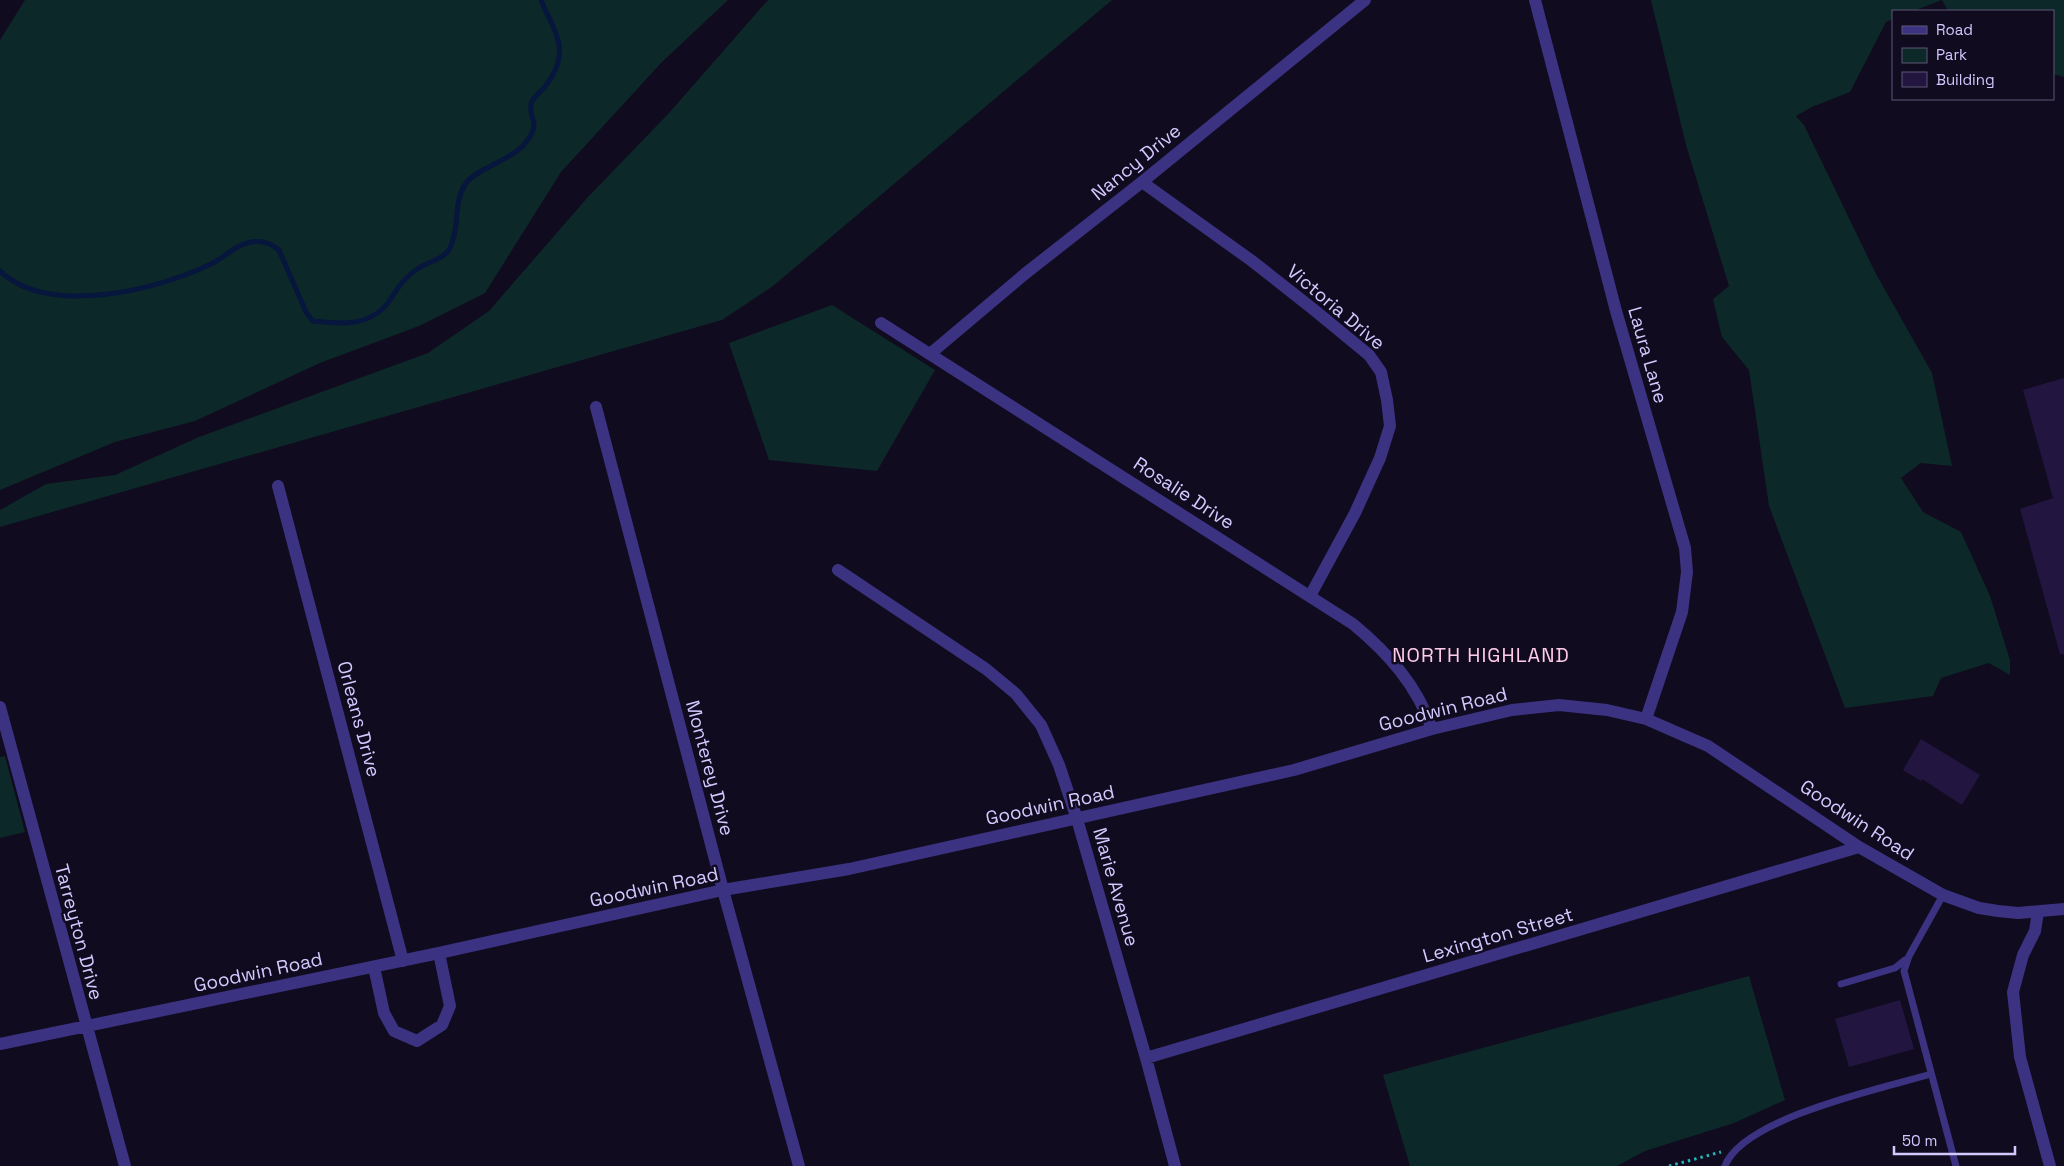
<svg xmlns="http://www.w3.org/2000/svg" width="2064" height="1166" font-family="'Space Grotesk',sans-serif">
<rect width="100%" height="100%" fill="#100b1f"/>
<path fill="#0d2829" d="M25,0H728L662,62L561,172L485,293L419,326L320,363L195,421L115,442L0,490V40Z
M768,0H1112L773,286L722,320L0,527V510L46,484L115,475L199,437L428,353L489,311L587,198L669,113Z
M1651,0H2064V77L2053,74V11H1948L1942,0L1913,11H1893V19L1886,22L1850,92L1812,107L1796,116L1804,125L1875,272L1932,373L1952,466L1921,463L1901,478L1923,512L1961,532L1990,596L2010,660V675L1989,663L1941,678L1933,696L1845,708L1769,506L1749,370L1722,337L1713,299L1729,286L1686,145Z
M832,305L935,370L877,471L769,460L729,343Z
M5,756L25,832L0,838V757Z
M1749,976L1785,1100L1734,1123L1645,1151L1617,1166H1410L1383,1075Z"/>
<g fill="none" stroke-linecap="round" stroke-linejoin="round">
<path stroke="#06163d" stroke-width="5" d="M0,271C49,317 157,290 211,264C225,257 235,245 251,242C262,240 271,243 279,250L306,312L313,321C340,324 368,327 387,304C396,292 402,279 416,270C426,262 444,260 450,248C461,224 452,204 466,183C475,171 504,161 517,151C524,146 533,135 534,126C534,119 529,111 531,104C534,94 542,92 547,84C572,50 554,32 541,0"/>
</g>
<path fill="#221641" d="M2064,378V654H2060L2020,509L2053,498L2023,390Z
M1921,739L1980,775L1962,805L1922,779L1921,781L1903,770Z
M1900,1000L1914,1049L1849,1067L1835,1019Z"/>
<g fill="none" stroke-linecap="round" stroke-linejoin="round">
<path stroke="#25b5b7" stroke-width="3" stroke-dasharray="2.5 4" stroke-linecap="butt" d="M1669,1166L1721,1152"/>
<path stroke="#3b3281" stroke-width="7" d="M1943,895L1909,956L1904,971L1956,1166
M1841,984L1895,968L1905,960
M1725,1166C1743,1118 1883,1088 1931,1074"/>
<path stroke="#3b3281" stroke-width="12" d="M1535,0L1616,311L1685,548L1687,572L1682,612L1646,719
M1142,182L1252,261L1313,309L1369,355L1381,372L1387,400L1390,426L1380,458L1355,513L1310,596
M881,323L1353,624C1388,653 1417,685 1432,729
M930,354L1026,273L1142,182L1365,0
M596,407L723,890L799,1166
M278,486L403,961
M838,570L986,669L1016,694L1041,725L1059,765L1077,819L1146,1058L1175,1166
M0,707L125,1166
M2038,912L2035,931L2023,955L2013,992L2020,1057L2050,1166
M374,967L384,1013L394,1031L417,1041L442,1025L450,1006L439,953
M0,1044L439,953L723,890L849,869L1294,770L1432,729L1512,710L1559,705L1607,710L1646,719L1708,746L1859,847L1943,895L1979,908L1998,911L2018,913L2064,909
M1146,1058L1859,847"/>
</g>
<g text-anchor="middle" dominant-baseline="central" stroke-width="5" stroke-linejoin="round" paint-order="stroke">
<g font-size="19" fill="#d3c9ff" stroke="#100b1f">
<text transform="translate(1136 162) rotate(-39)">Nancy Drive</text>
<text transform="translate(1336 307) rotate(40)">Victoria Drive</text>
<text transform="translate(1648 355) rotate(74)">Laura Lane</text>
<text transform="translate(1184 493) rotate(33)">Rosalie Drive</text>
<text transform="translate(1443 709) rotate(-14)">Goodwin Road</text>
<text transform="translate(359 719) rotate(75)">Orleans Drive</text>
<text transform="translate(710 768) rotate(75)">Monterey Drive</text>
<text transform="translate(1050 805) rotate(-12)">Goodwin Road</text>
<text transform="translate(1857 820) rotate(33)">Goodwin Road</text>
<text transform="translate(654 887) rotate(-12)">Goodwin Road</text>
<text transform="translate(1116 887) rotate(74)">Marie Avenue</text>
<text transform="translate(79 932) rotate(75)">Tarreyton Drive</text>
<text transform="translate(1498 935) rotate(-16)">Lexington Street</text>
<text transform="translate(258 972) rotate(-12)">Goodwin Road</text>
</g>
<g font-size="20" letter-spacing="1" fill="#ffcbe8" stroke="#100b1f">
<text x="1481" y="655">NORTH HIGHLAND</text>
</g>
</g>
<rect x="1892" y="10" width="162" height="90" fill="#100b1f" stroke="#5e5779"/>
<rect x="1902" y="26" width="25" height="8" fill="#3b3281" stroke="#5e5779"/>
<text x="1936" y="35" font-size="15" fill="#d3c9ff">Road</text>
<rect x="1902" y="48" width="25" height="15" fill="#0d2829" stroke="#5e5779"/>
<text x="1936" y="60" font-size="15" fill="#d3c9ff">Park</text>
<rect x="1902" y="72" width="25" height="15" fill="#221641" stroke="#5e5779"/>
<text x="1936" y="85" font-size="15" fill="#d3c9ff">Building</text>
<path d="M1894 1146v8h121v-8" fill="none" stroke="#d3c9ff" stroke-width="2.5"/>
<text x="1902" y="1146" font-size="15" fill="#d3c9ff" stroke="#100b1f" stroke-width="4" paint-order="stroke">50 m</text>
</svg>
